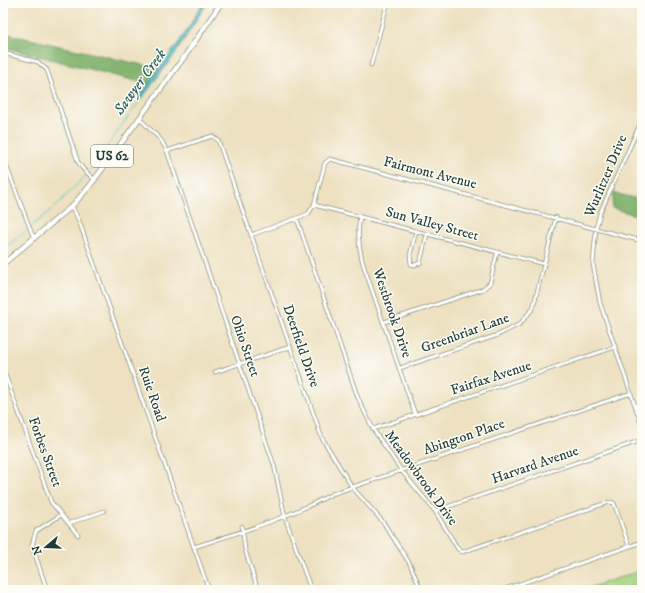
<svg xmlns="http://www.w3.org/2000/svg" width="645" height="593" font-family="'IM FELL DW Pica',serif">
<rect width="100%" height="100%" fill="#fdfcf7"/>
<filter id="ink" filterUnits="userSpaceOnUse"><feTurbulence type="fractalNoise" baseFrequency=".025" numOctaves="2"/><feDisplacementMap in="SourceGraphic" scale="8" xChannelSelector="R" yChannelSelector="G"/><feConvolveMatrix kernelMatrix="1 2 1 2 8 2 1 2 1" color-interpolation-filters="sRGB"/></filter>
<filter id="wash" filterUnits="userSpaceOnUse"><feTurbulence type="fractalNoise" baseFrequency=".012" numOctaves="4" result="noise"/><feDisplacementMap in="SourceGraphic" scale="16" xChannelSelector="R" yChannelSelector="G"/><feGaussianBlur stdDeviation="0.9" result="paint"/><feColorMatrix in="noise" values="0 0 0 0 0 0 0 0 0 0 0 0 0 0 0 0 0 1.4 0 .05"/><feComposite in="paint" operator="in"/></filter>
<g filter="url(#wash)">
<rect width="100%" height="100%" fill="#ede1c1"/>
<path fill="#a5d381" stroke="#62885a" d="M642,570V583L621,590H583Z"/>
<path fill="#84b56f" stroke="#527952" d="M3,33L160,69L148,84L3,47Z
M614,193L642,200V217L612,208Z"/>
<path fill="#51bfc7" stroke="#387e7e" d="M203,3H207L175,54L142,98L139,97L184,35Z"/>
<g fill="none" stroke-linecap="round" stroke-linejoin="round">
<path stroke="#51bfc7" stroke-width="1" d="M89,171L141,99
M32,226L58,204L86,175
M3,249L27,230"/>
</g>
</g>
<g filter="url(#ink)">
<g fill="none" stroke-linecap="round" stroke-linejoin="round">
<g stroke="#868f7a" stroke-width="4.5">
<path id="street" d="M630,3L642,9
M3,53L38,62L47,70L78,162L83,169L95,180
M371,65L387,5L383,3
M140,119L161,140L167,151L274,465L285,517L311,590
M642,120L600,213L596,228L593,264L600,303L642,426
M167,151L212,136L218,140L322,438L352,487L383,522L410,564L421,590
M3,157L34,239
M314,205L544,264
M72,206L79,221L209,590
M360,216C357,233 359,247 363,264L415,414
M297,219L358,398L373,429L401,470L435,511L458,549L462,552L609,502L614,503L629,546
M416,231L410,255L411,264L414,265L420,263L427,234
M251,235L308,214L314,205L325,163L330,159L642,241
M384,322L483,289L490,283L497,253
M400,368L498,335L520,324L533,308L556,217
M3,369L51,502L78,535
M215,372L290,347
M373,429L615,347
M435,511L642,440
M70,523L104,511
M242,526L245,550L258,590
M194,547C241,532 288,518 332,494L631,393
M47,590L32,545L36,531L61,515
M502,590L642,542"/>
</g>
<g stroke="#868f7a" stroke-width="6">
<path id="primary" d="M3,264L72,206L89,187L185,56L221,3"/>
</g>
<use href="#street" stroke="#fff" stroke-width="3"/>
<use href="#primary" stroke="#fff" stroke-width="4.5"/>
</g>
</g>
<g text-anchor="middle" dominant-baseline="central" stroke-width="3" stroke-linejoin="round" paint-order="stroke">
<rect fill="#fdfcf7" stroke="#62766e" stroke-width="1" x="91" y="145" width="42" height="22" rx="3"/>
<g font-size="13" font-weight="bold" fill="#1f3d34">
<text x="112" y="156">US 62</text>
</g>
<g font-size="14" fill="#1f3d34" stroke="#fdfcf7">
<text transform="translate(430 173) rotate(14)">Fairmont Avenue</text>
<text transform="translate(606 176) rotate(-67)">Wurlitzer Drive</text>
<text transform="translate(432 224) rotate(15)">Sun Valley Street</text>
<text transform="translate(392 313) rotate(71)">Westbrook Drive</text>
<text transform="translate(465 333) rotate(-20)">Greenbriar Lane</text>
<text transform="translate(245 346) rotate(71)">Ohio Street</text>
<text transform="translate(301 346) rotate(71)">Deerfield Drive</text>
<text transform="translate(491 378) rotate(-18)">Fairfax Avenue</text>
<text transform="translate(152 394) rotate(71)">Ruie Road</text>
<text transform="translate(464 437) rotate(-19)">Abington Place</text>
<text transform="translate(45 452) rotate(70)">Forbes Street</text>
<text transform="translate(535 465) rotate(-19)">Harvard Avenue</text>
<text transform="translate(421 478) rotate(54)">Meadowbrook Drive</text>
</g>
<g font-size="15" font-style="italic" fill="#2e6460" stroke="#fdfcf7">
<text transform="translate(140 82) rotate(-54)">Sawyer Creek</text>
</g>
</g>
<rect width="645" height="593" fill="none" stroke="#fdfcf7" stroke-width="16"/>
<g transform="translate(46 547) rotate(251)" stroke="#fdfcf7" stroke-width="3" paint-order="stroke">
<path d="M0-3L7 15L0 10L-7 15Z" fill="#1f3d34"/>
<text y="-6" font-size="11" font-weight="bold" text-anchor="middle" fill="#1f3d34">N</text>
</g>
</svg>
